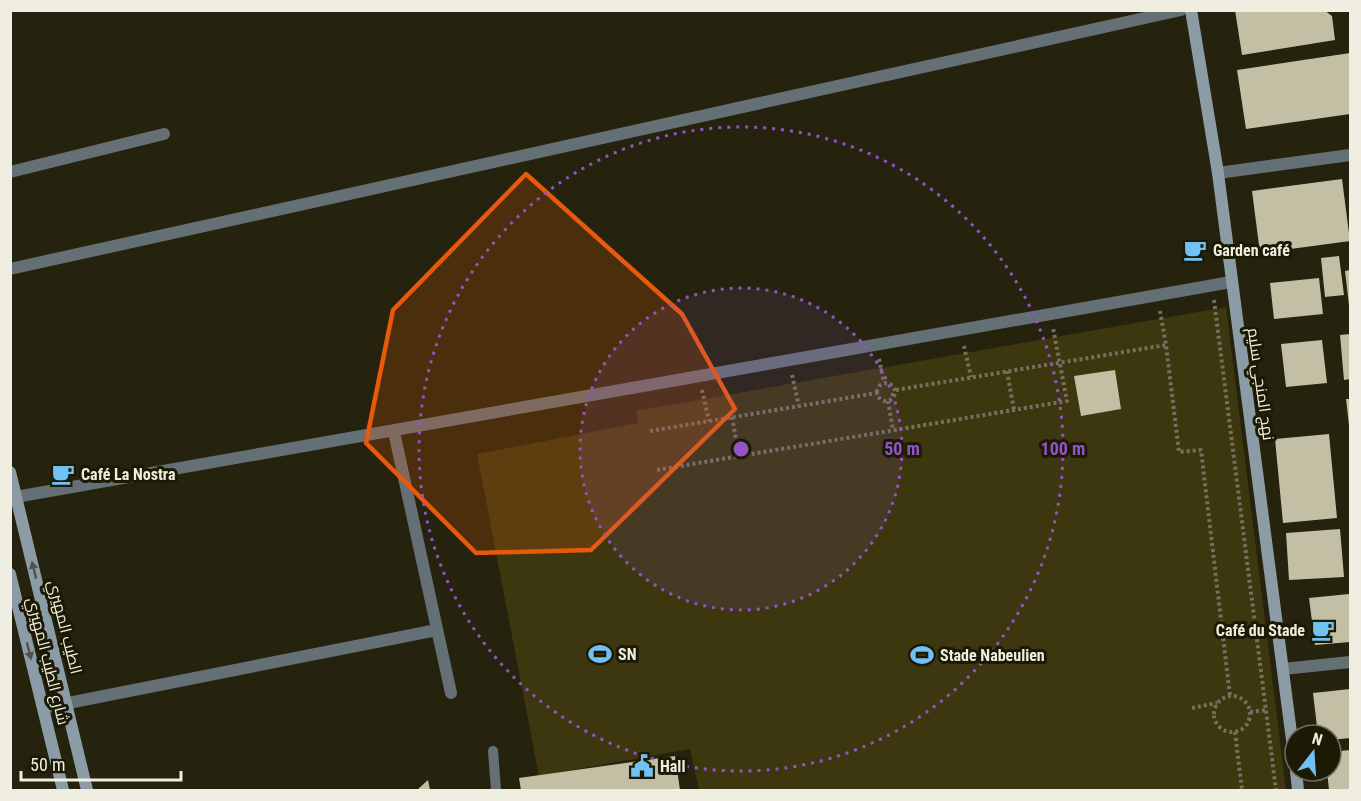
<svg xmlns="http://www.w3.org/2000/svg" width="1361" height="801" font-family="'Roboto Condensed',Cairo,sans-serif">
<rect width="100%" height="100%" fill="#25230d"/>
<path fill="#3c370f" d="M1226,307L1286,790H699L690,749L539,776L477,454L638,423L636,411Z"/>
<path fill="#c2bfa5" d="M1235,10H1324L1332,16L1335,40L1242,55Z
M1350,53V114L1246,129L1237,70Z
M1342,179L1350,241L1260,253L1252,191Z
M1339,256L1344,295L1325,297L1321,258Z
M1350,270V304L1349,305L1345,271Z
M1319,278L1323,314L1274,319L1270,283Z
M1350,334V379L1344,380L1340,335Z
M1322,340L1327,383L1286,387L1281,344Z
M1115,370L1121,409L1081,416L1074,376Z
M1346,399H1350V425H1349Z
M1329,434L1337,518L1283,523L1275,439Z
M1340,529L1344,577L1289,580L1286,533Z
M1349,594L1350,642L1315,645L1309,598Z
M1350,689V738L1331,740V735H1318L1313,693Z
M1350,750V790H1329L1327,771H1331V752Z
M675,756L680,790H521L519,778Z
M428,780L430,790H417Z"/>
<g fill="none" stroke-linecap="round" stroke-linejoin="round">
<path stroke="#73715e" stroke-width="4" stroke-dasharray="3 3" stroke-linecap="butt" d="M1214,300L1276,790
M1160,311L1166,345L1179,452L1201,450L1230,696
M964,346L971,377
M879,359L884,382
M1007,371L1014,410
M792,375L799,406
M877 392a9 9 0 1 1 18 0a9 9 0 1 1-18 0Z
M702,390L709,421
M896,390L1166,345
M888,401L893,430
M732,417L739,456
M650,431L877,393
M657,470L1067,401L1053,328
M1214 714a18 18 0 1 1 36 0a18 18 0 1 1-36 0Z
M1192,708L1217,703
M1250,712L1268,710
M1235,732L1242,790"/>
<path stroke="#656f76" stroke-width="10" d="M493,751L496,790"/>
<path stroke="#656f76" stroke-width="12" d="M10,172L164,134
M1218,173L1350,155
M10,269L1181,10
M394,432L451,693
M10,498L1231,282
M1283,669L1350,662
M43,708L437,630"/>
<path stroke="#8c9ca7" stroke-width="12" d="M1191,10L1218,173L1295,763
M10,472L87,790
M10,574L63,790
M1296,771L1298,790"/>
</g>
<defs><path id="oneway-solid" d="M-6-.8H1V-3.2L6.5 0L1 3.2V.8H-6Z" transform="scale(1.5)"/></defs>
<g fill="#4e544d">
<use href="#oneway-solid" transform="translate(34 570) rotate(-104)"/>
<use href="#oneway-solid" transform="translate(29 651) rotate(76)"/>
</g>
<path fill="#e8590c" fill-opacity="0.2" stroke="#e8590c" stroke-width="4.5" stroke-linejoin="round" d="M526,174L682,314L735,409L591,550L476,553L366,443L393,310Z"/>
<circle cx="741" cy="449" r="161" fill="#9253c6" fill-opacity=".12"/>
<g fill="none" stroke="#9253c6" stroke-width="3" stroke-dasharray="3 6">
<circle cx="741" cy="449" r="161"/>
<circle cx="741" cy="449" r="322"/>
</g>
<defs>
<g id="cafe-bare" transform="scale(1.8)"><path d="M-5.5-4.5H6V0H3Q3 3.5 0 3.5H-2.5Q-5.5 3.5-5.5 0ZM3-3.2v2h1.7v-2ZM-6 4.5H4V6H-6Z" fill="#71c1f5" stroke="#1c1904" stroke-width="2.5" paint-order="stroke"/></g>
<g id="stadium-bare" transform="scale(1.8)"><path d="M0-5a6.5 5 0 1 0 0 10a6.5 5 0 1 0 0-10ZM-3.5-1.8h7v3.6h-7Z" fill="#71c1f5" stroke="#1c1904" stroke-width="2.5" paint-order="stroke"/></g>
<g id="civic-bare" transform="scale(1.8)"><path d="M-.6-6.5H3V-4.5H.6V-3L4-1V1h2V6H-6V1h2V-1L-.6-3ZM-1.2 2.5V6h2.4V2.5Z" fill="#71c1f5" stroke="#1c1904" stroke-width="2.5" paint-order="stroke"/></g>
</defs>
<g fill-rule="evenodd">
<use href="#cafe-bare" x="1195" y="250"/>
<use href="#cafe-bare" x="63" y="474"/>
<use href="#cafe-bare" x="1323" y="630"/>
<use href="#stadium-bare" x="600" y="654"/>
<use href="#stadium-bare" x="922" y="655"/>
<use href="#civic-bare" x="642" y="766"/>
</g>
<g text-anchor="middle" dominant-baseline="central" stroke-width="6" stroke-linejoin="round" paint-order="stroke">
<g font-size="16" font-weight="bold" fill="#efeee0" stroke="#1c1904" text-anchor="start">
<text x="1213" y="250">Garden café</text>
<text x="81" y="474">Café La Nostra</text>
<text x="1305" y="630" text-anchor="end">Café du Stade</text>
<text x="618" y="654">SN</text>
<text x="940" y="655">Stade Nabeulien</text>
<text x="660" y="766">Hall</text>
</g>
<g font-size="16" fill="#efeee0" stroke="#1c1904">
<text transform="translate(1261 384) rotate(82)">نهج المنجي سليم</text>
<text transform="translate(65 627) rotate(76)">الطيب المهيري</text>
<text transform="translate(48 661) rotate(76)">شارع الطيب المهيري</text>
</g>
</g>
<circle cx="741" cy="449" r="9" fill="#9253c6" stroke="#1c1904" stroke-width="3"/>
<g font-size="18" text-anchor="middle" font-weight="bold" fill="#9253c6" stroke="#1c1904" stroke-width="6" stroke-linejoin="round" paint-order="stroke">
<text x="902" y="455">50 m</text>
<text x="1063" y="455">100 m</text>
</g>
<rect width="1361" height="801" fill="none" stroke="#efeee0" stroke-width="24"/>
<g transform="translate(1313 753) rotate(17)"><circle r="28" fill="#1c1904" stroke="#706e5c" stroke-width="1.5"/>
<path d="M0-4.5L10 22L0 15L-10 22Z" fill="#71c1f5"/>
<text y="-9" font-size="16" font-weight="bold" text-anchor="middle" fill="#efeee0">N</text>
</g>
<path d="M21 771v9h160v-9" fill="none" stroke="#efeee0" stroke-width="3"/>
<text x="30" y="771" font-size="18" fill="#efeee0" stroke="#1c1904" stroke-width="4.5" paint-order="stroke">50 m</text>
</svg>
